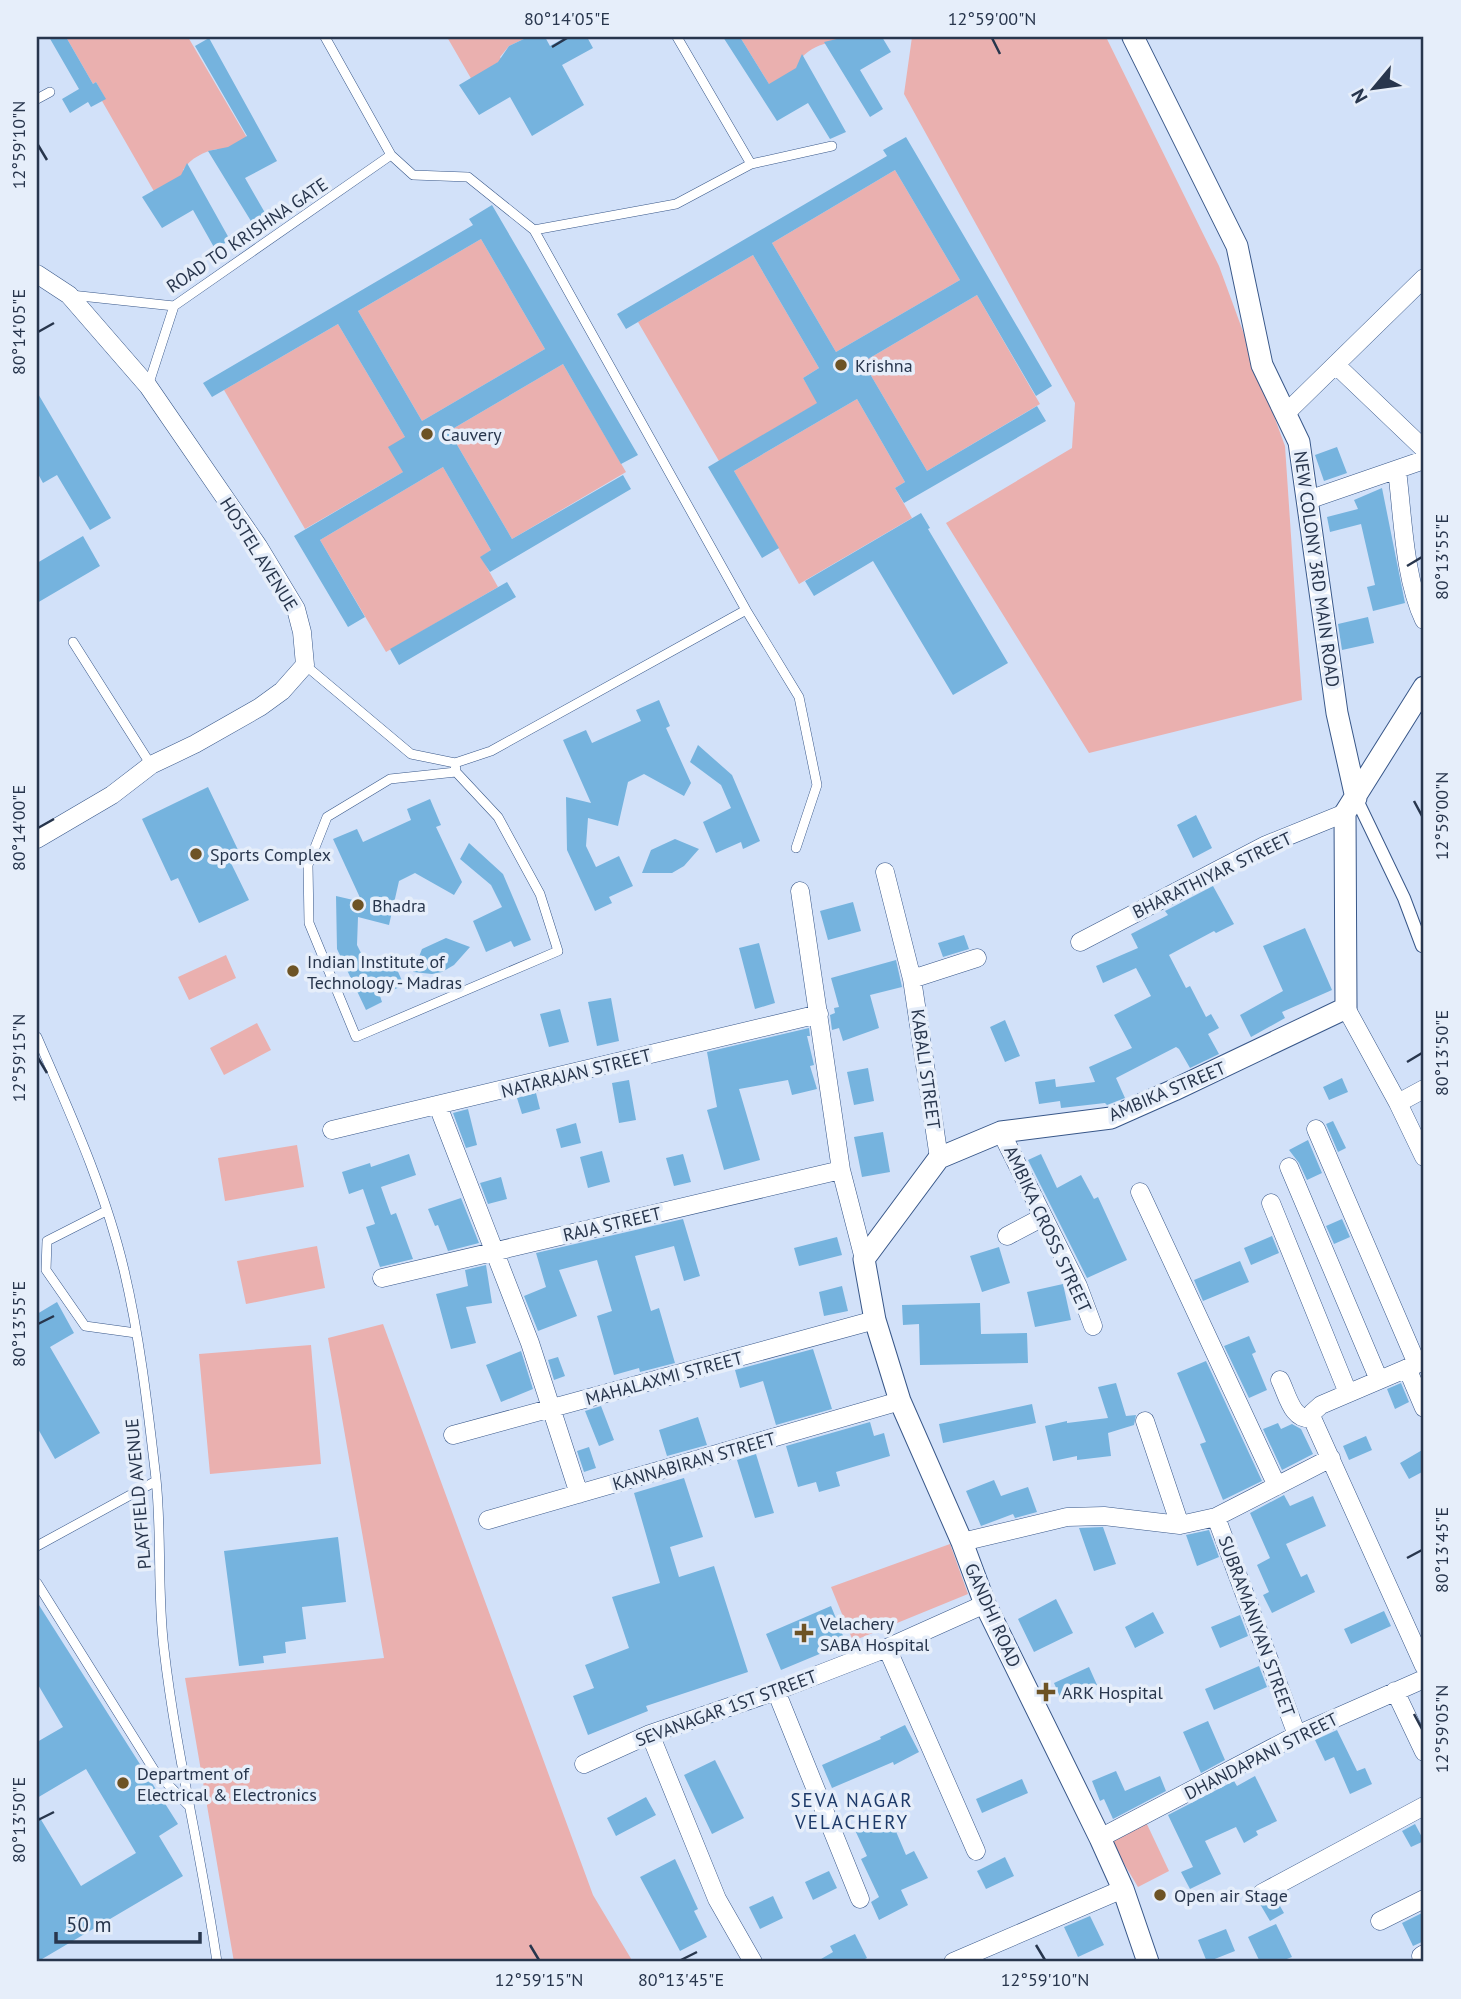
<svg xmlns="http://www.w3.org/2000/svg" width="1461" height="1999" font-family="'PT Sans',sans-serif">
<rect width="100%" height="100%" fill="#d2e1f9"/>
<path fill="#eab0af" d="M66,37H188L253,148L219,152L217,149C203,152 191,158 183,170L185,173L159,200L102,101L105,98L96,82L93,84Z
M447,37H528L509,46L500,57L502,60L492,66L497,75L476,87Z
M740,37H864L866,40C841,41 820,39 801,58L800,66L775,94Z
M912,37H1106L1219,266L1285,446L1302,700L1089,753L946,523L1072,448L1075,403L904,94Z
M895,170L960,280L836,352L772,243Z
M481,239L545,349L422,421L358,311Z
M753,255L819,368L803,378L818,403L719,461L638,322Z
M977,295L1040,404L927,471L863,362Z
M338,324L405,437L403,472L305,529L224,390Z
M563,364L626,472L512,539L449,431Z
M857,399L905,482L895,488L912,518L799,584L734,471Z
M443,467L491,550L481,557L498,587L386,652L320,540Z
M226,955L236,978L189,1000L178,977Z
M257,1023L271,1050L224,1075L210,1048Z
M297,1145L304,1187L225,1201L218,1158Z
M317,1246L325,1288L246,1304L237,1261Z
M383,1324L593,1895L633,1962H234L185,1678L384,1658L328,1338Z
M311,1345L321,1464L210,1474L199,1354Z
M950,1544L968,1594L853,1641L831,1587Z
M1145,1820L1169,1871L1138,1887L1108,1837Z"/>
<path fill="#75b3de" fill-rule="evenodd" d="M49,37H66L93,84L96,82L106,99L91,107L88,102L70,113L62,99L79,89Z
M528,37H545L550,46L566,37H587L593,48L562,65L584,105L532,136L510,97L479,115L459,85L498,62L509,46Z
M723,37H740L769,84L796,68L802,54L846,132L830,139L808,103L777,121Z
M845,37H882L891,52L860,70L883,109L870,117L824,42Z
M209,38L277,161L245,178L268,218L254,226L208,151L228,147L247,136L195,46Z
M906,137L1052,386L1036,396L977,295L863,362L927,471L1037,406L1046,421L904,503L895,488L905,482L857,399L734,471L779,548L762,558L708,467L817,403L803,378L819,368L753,255L626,329L617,314L887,156L883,150ZM895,170L960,280L836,352L772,243Z
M187,163L230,240L215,249L193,210L162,228L142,197L181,175Z
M492,205L638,455L621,464L563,364L449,431L512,539L623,475L631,489L490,572L480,557L491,550L443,467L320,540L365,617L348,627L294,536L403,472L388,447L405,437L338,324L212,397L203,383L473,225L469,219ZM481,239L545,349L422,421L358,311Z
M37,392L111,518L90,530L57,475L43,483L37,472Z
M1337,447L1347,473L1324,481L1315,455Z
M1382,488L1405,603L1373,611L1367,587L1375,585L1361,524L1330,532L1327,517L1358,509L1354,500Z
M921,513L930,528L928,529L1008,663L953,695L873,561L814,596L805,581Z
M83,536L100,566L37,603V563Z
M507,582L516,597L399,665L390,649Z
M1368,617L1374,643L1342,650L1338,624Z
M659,700L670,726L666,728L691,783L684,796L644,774L628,782L618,826L588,818L586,846L596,867L619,856L633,886L609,897L612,903L595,911L567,850L566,797L591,803L563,740L586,730L592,743L641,721L636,710Z
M698,745L732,775L760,841L743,849L741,842L716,853L703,822L731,808L721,785L690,762Z
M208,787L239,852L228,857L249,900L199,923L178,878L171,881L142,819Z
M430,799L441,825L436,827L462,882L454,895L415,873L399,881L389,925L358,917L357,945L367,965L390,954L404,985L380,996L382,1002L366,1010L337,949L336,896L362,902L333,839L357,829L363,842L411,820L407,809Z
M1196,815L1212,848L1193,858L1177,825Z
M675,839L699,849L684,866L672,873H642L651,850Z
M469,843L503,874L531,940L514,947L511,941L486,952L473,921L502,907L491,885L460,859Z
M1213,886L1234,924L1216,933L1214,931L1169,955L1186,988L1190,986L1206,1017L1211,1014L1219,1028L1208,1034L1219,1054L1190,1068L1179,1049L1176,1047L1116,1078L1125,1098L1107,1105L1105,1103L1061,1108L1060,1101L1039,1104L1035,1082L1055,1079L1056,1087L1095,1082L1089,1067L1132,1048L1114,1015L1151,996L1136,968L1103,983L1096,966L1138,948L1131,934L1168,915L1165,911Z
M853,902L861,931L828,940L820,911Z
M1305,928L1332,990L1282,1012L1285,1018L1251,1037L1240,1015L1283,991L1263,946Z
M964,935L969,949L943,957L938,943Z
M446,938L470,947L454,965L442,972L432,974L413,972L422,949Z
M759,943L775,1003L755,1009L739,948Z
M896,960L902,987L870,995L879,1028L843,1041L839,1028L832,1030L830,1015L835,1013L834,1008L839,1007L831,978Z
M611,998L619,1041L597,1046L588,1002Z
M560,1009L569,1042L549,1047L540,1014Z
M1005,1020L1020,1056L1005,1062L990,1027Z
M809,1028L810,1036H807L814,1065L810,1066L817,1089L792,1095L788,1080L739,1089L760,1160L724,1170L707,1110L717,1107L707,1052Z
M868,1068L874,1101L854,1105L847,1072Z
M1342,1078L1348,1092L1329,1100L1323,1087Z
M629,1080L636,1120L619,1123L612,1083Z
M536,1093L540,1109L522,1114L517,1098Z
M468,1109L477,1145L466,1148L453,1113Z
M1333,1121L1346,1148L1338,1152L1326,1124Z
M576,1123L581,1143L561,1148L556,1129Z
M883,1132L890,1172L862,1177L854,1137Z
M1308,1140L1322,1173L1307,1180L1299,1163L1289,1150Z
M602,1151L610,1182L588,1188L580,1157Z
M409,1154L416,1175L381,1187L391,1215L396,1213L413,1259L380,1267L366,1227L375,1224L363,1189L349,1194L342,1172L370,1163L371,1167Z
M683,1154L691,1182L674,1186L666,1158Z
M1041,1154L1057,1188L1081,1175L1094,1199L1098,1197L1127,1260L1087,1278L1028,1160Z
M501,1177L507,1199L488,1204L480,1183Z
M461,1198L479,1243L448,1251L438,1225L435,1226L428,1209Z
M683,1219L700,1276L684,1281L674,1246L635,1256L651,1311L659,1308L675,1363L640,1372L639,1368L614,1375L597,1316L612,1311L597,1260L559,1270L577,1316L538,1331L524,1296L546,1287L536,1253Z
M1342,1219L1350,1237L1334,1244L1326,1226Z
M1272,1236L1279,1253L1251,1265L1244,1248Z
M837,1237L842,1255L799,1266L794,1248Z
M999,1247L1010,1283L982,1292L970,1256Z
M1240,1261L1249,1282L1203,1301L1194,1280Z
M486,1265L492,1303L466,1307L476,1343L451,1349L436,1294L468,1286L465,1270Z
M1063,1284L1071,1320L1035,1327L1027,1292Z
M842,1286L848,1311L824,1316L819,1292Z
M57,1302L74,1333L50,1347L100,1433L55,1459L37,1427V1314Z
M980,1303L981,1334L1027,1333L1028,1363L920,1365L919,1324L903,1325L902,1305Z
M1249,1336L1256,1352L1252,1354L1267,1390L1249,1398L1224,1346Z
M813,1349L832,1409L776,1425L763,1381L740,1388L735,1370Z
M521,1351L533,1389L501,1402L486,1365Z
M558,1357L565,1376L554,1380L548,1360Z
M1206,1361L1262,1481L1223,1500L1200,1444L1206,1442L1177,1373Z
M1116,1383L1126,1416L1136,1415L1134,1425L1108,1433L1111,1456L1077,1460V1456L1053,1461L1045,1426L1067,1421V1423L1108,1418L1098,1387Z
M1401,1383L1409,1402L1395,1409L1387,1389Z
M1032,1404L1036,1423L943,1443L939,1424Z
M601,1406L614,1440L599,1446L585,1411Z
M698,1417L707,1445L667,1456L659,1430Z
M870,1422L874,1436L884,1433L890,1456L836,1472L840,1486L819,1492L816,1482L798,1487L786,1446Z
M1278,1423L1281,1429L1292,1424L1301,1429L1313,1454L1282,1470L1263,1429Z
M1366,1436L1372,1450L1349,1460L1343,1446Z
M589,1447L596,1468L584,1472L577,1451Z
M1424,1449V1471L1409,1479L1400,1463Z
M756,1454L774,1513L755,1518L737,1460Z
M684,1478L703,1537L670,1547L679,1577L714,1566L748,1672L646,1706L648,1711L588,1735L573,1696L594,1688L585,1665L629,1648L612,1597L660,1583L634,1493Z
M994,1480L1001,1496L1028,1487L1037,1512L1015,1518L1013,1514L981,1526L966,1491Z
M1284,1495L1290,1506L1313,1496L1326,1526L1286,1544L1301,1577L1307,1574L1315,1592L1272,1613L1263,1595L1269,1592L1257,1565L1270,1558L1250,1513Z
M1103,1527L1116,1564L1094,1571L1079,1528Z
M1209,1530L1219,1557L1197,1566L1186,1535Z
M338,1537L346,1602L302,1607L306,1639L285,1642L286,1653L263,1656L264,1663L239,1666L224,1551Z
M1056,1599L1073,1633L1034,1652L1018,1619Z
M37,1602L178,1824L159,1836L183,1876L37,1962V1813L81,1886L136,1853L86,1769L37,1798V1742L63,1727L37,1683Z
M831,1606L846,1643L781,1670L766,1634Z
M1384,1611L1391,1626L1351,1644L1344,1629Z
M1153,1612L1164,1633L1135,1648L1125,1627Z
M1240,1615L1248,1636L1220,1648L1211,1627Z
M1259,1666L1267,1687L1214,1710L1205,1689Z
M1089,1667L1097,1685L1062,1701L1054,1683Z
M1208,1721L1225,1760L1201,1773L1183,1732Z
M905,1725L919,1752L894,1765L893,1762L832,1788L822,1765L881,1739L880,1737Z
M1337,1730L1357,1771L1365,1768L1372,1784L1350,1794L1334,1757L1325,1761L1315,1740Z
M715,1760L744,1818L712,1834L684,1775Z
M1116,1771L1125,1791L1160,1776L1166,1791L1113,1819L1104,1799L1100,1801L1092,1781Z
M1255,1776L1277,1821L1256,1831L1258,1835L1244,1843L1236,1827L1205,1841L1221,1874L1190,1889L1181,1872L1193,1867L1168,1815L1234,1781L1237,1786Z
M1022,1779L1028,1793L982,1813L976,1799Z
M646,1797L656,1815L616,1836L607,1818Z
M889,1815L906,1855L914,1851L928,1878L901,1890L908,1905L879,1920L871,1902L879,1897L861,1859L867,1856L855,1830Z
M1415,1824L1424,1841L1411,1847L1402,1831Z
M1005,1857L1014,1876L986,1889L977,1871Z
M675,1859L698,1909L694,1911L707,1937L680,1951L640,1877Z
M829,1871L837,1888L813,1900L805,1882Z
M773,1896L783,1918L760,1929L749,1907Z
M1276,1899L1284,1913L1270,1921L1260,1904Z
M1424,1912V1941L1413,1946L1402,1923Z
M1090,1916L1104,1945L1078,1957L1064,1927Z
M1276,1924L1292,1957L1279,1962H1260L1248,1937Z
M1226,1929L1235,1951L1207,1962L1198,1940Z
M855,1934L867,1958L859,1962H816L833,1952L830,1946Z"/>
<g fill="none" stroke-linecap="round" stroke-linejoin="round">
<g stroke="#385789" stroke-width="10">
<path id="service" d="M325,37L391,155L413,175L468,177L534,230L746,610
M677,37L751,164
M37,99L50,92
M534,230L676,204L751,164L832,146
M71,295L174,306L391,155
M148,386L174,306
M73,642L151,765
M305,665L411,754L455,763L491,751L746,610L799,697L817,785L796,848
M455,763L456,772L498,817L540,894L558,951L356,1037L309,923L308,865L327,817L390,779L456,772
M37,1037C70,1113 105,1189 124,1270C140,1338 148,1410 156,1479C162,1535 157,1593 164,1649C176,1754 202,1857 217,1962
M106,1211L47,1241L46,1270L85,1326L136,1333
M37,1546L156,1481
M37,1583L154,1770L189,1806"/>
</g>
<g stroke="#385789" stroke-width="14">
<path id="pedestrian" d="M1356,798L1404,898L1422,946"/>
</g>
<g stroke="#385789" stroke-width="19">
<path id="minor" d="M37,274L69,295L148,386L258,546L296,609L302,632L305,665L282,691L260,707L195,744L151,765L112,795L37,839
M1336,365L1424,449
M1286,413L1424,278
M1397,470C1403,518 1404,577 1424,620
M1308,500L1424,460
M885,872L912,979L939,1158
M800,891L841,1170L864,1259
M1080,942L1266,845L1345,813
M912,979L977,958
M1346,1008L1398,1103L1424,1157
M1398,1103L1424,1089
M438,1106L530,1343L579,1494
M1316,1129L1417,1364
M332,1130L819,1014
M1001,1132L1078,1286L1093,1326
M1289,1167L1379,1380
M1140,1192L1277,1486
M1271,1203L1348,1393
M1007,1236L1043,1217
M382,1278L841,1170
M1424,1361L1321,1405L1312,1413V1418L1424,1666
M1407,1368L1424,1408
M1280,1380C1288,1396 1292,1421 1312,1418
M1145,1421L1180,1525
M453,1435L875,1320
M1216,1517L1297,1735
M488,1520L900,1401
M962,1542L1067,1517L1104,1516L1180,1525L1216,1517L1331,1458
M887,1648L976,1851
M776,1691L860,1899
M1395,1691L1424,1752
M650,1734L717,1899L753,1962
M584,1764L650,1734L776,1691L887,1648L985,1604
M1100,1838L1297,1735L1424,1679
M1262,1893L1424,1806
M1380,1921L1424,1899
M1421,1956L1424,1954
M953,1962L1123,1889"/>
</g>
<g stroke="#385789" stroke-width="23">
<path id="tertiary" d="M1133,37L1237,246L1262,365L1299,442L1337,713L1356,798
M1148,1962L1123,1889L1100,1838L985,1604L962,1542L900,1401L875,1320L864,1259L939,1158L1001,1132L1111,1118L1174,1090L1346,1008L1345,813L1424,687"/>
</g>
<use href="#service" stroke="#fff" stroke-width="9"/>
<use href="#pedestrian" stroke="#fff" stroke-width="12"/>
<use href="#minor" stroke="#fff" stroke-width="18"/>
<use href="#tertiary" stroke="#fff" stroke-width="21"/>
</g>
<path fill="none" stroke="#28364d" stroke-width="2.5" d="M992,38L1000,54M552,47L567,38M38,145L47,160M38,332L54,323M1407,566L1422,557M1414,801L1422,816M38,828L54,819M38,1058L47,1073M1407,1062L1422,1053M38,1324L54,1316M1407,1558L1422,1550M1414,1714L1422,1729M38,1820L54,1812M530,1945L539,1960M1036,1945L1045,1960M681,1960L697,1952"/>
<g fill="#6d5325" stroke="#e6eefa" stroke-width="2.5">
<circle cx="841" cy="365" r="7"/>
<circle cx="427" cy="434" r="7"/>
<circle cx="196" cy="854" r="7"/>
<circle cx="358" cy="905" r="7"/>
<circle cx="293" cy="971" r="7"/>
<path d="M800.5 1622.5h7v7h7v7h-7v7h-7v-7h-7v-7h7z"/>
<path d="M1042.5 1681.5h7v7h7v7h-7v7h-7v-7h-7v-7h7z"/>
<circle cx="123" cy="1783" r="7"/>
<circle cx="1160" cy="1895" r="7"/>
</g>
<g text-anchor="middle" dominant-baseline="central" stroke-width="7" stroke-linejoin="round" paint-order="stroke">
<g font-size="18" fill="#28364d" stroke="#e6eefa">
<text transform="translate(247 235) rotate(-34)">ROAD TO KRISHNA GATE</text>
<text transform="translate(259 554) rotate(58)">HOSTEL AVENUE</text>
<text transform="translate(1317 569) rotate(82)">NEW COLONY 3RD MAIN ROAD</text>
<text transform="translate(1212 875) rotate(-26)">BHARATHIYAR STREET</text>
<text transform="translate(926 1069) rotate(82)">KABALI STREET</text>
<text transform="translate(576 1073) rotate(-14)">NATARAJAN STREET</text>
<text transform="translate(1167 1091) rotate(-23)">AMBIKA STREET</text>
<text transform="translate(612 1224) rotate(-13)">RAJA STREET</text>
<text transform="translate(1048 1229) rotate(65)">AMBIKA CROSS STREET</text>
<text transform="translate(664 1378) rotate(-15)">MAHALAXMI STREET</text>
<text transform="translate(694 1461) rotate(-16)">KANNABIRAN STREET</text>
<text transform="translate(138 1494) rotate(-95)">PLAYFIELD AVENUE</text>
<text transform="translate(993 1615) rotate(66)">GANDHI ROAD</text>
<text transform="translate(1257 1626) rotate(70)">SUBRAMANIYAN STREET</text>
<text transform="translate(726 1708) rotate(-20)">SEVANAGAR 1ST STREET</text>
<text transform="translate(1261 1756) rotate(-27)">DHANDAPANI STREET</text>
</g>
<g font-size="18" fill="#28364d" stroke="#e6eefa" text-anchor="start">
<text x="855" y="365">Krishna</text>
<text x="441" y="434">Cauvery</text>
<text x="210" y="854">Sports Complex</text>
<text x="372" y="905">Bhadra</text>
<text x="307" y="961">Indian Institute of<tspan x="307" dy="21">Technology - Madras</tspan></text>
<text x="820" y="1623">Velachery<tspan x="820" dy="21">SABA Hospital</tspan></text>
<text x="1062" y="1692">ARK Hospital</text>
<text x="137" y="1773">Department of<tspan x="137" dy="21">Electrical &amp; Electronics</tspan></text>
<text x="1174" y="1895">Open air Stage</text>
</g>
<g font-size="19" letter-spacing="2" fill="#1d3a69" stroke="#e6eefa">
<text x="852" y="1800">SEVA NAGAR<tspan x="852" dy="22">VELACHERY</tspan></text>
</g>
</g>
<rect width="1461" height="1999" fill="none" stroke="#e6eefa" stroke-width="77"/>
<g transform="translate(1374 88) rotate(241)" stroke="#e6eefa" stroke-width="5" paint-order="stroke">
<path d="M0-5L12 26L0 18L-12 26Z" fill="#28364d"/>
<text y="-10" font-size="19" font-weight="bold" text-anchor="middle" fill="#28364d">N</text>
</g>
<path d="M56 1932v10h144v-10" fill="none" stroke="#28364d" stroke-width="3.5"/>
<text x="66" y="1932" font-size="21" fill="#28364d" stroke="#e6eefa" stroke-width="5" paint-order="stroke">50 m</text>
<rect x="38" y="38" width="1384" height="1922" fill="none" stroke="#28364d" stroke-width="2.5"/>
<g font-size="18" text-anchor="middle" fill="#28364d">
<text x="567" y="25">80°14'05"E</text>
<text x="992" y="25">12°59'00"N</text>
<text transform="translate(19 145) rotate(-90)" y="6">12°59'10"N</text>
<text transform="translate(19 332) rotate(-90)" y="6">80°14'05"E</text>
<text transform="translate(1442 557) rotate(-90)" y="6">80°13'55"E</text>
<text transform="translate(1442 816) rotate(-90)" y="6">12°59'00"N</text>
<text transform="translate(19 828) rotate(-90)" y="6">80°14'00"E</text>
<text transform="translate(1442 1053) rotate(-90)" y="6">80°13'50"E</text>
<text transform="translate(19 1058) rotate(-90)" y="6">12°59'15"N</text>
<text transform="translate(19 1324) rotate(-90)" y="6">80°13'55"E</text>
<text transform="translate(1442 1550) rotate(-90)" y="6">80°13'45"E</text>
<text transform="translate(1442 1729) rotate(-90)" y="6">12°59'05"N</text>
<text transform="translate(19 1820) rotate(-90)" y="6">80°13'50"E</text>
<text x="539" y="1986">12°59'15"N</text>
<text x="681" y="1986">80°13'45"E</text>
<text x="1045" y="1986">12°59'10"N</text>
</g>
</svg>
